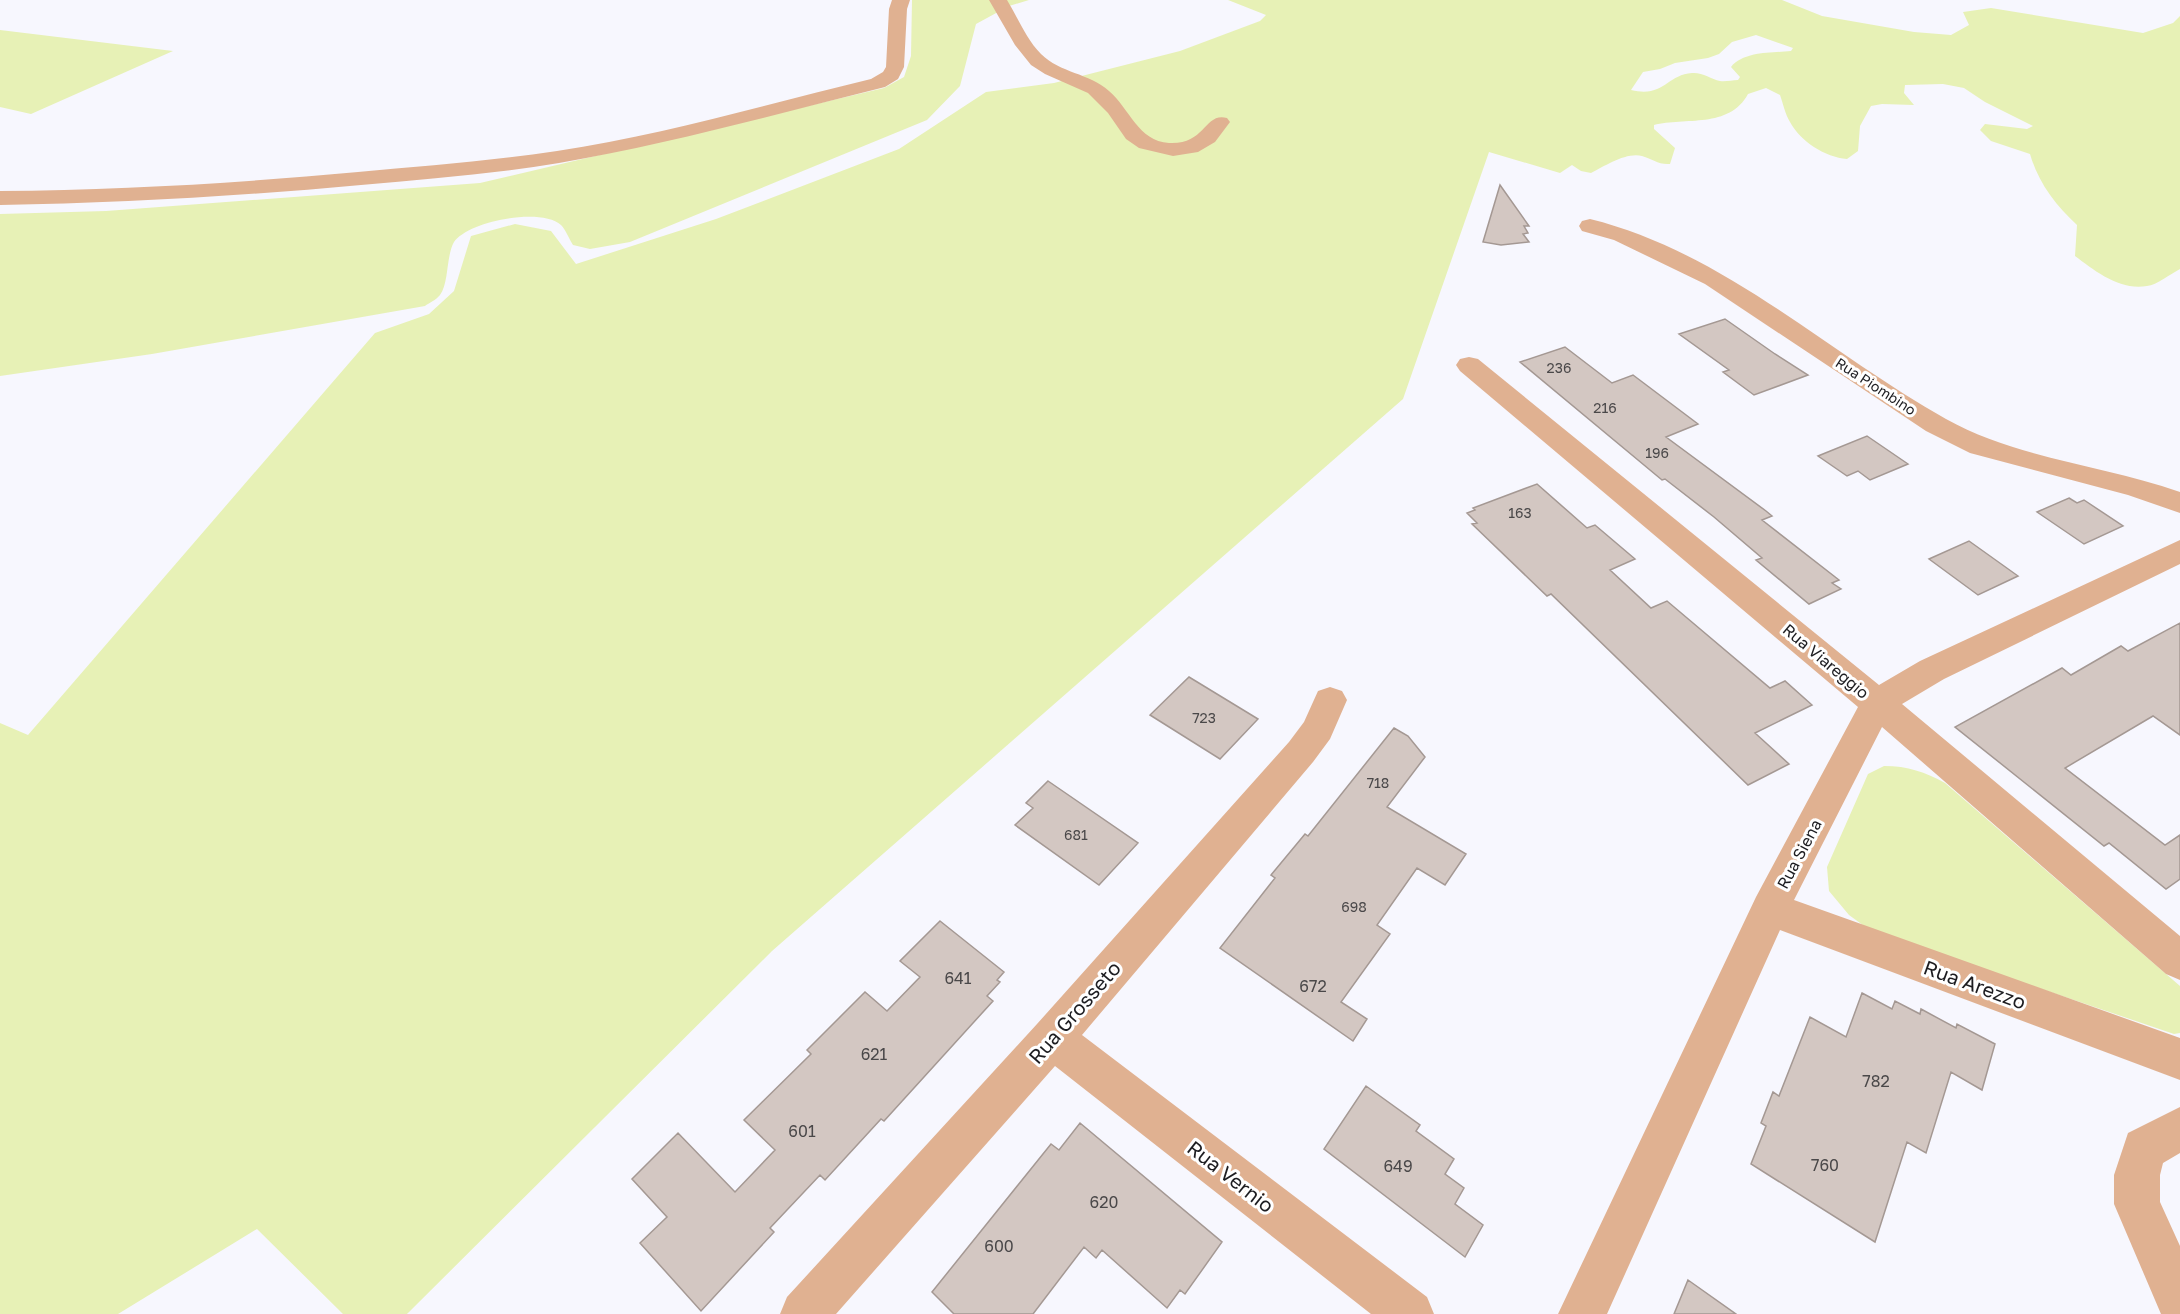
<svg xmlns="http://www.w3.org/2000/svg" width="2180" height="1314" font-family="'Golos Text',sans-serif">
<rect width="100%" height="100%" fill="#f7f7fe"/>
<path fill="#e7f1b6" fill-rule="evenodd" d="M912,0H1029L1009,6L976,24L960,86L927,120L630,242L590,249L573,245C569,239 566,230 561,225C541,207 468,221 454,242C446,256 449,283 440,295C436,300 429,303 425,306L152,354L0,376V214L106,211L480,183L884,88L904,77L911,56Z
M1228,0H1782L1822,16L1914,32L1951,35L1969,25L1963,12L1991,8L2143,33L2173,23L2180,16V269C2170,274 2157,285 2147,286C2120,291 2095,271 2075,256L2077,225C2055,205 2038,182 2030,154L1991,141L1980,130L1985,124L2027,129L2033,126L1985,102L1964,88L1943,84L1905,85L1904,93L1914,105L1882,104L1871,106L1860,126L1858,151L1847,159C1825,157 1801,142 1790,122C1785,114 1783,103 1780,95L1766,88L1748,94C1729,129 1685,117 1654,125V129L1675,148L1670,164C1658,165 1653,159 1642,156C1626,152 1605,166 1591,173L1581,171L1572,165L1560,173L1489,152L1403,399L772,951L407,1314H343L257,1229L118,1314H0V723L28,735L375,333L429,314L454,291L471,236L515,224L551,231L576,264L716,219L899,149L986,92L1054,83L1180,51L1260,21L1266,15ZM1756,35L1793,48L1791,51C1772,53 1744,51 1731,67L1740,77L1738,80C1732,80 1725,82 1720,81C1711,79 1702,72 1692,73C1666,75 1664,98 1631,90L1643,72L1660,69L1675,63L1708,58L1719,54L1732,42Z
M0,30L173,51L31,114L0,107Z
M1884,766C1908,766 1925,772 1945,783L2180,986V1033L2174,1034L1871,931L1849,915L1829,891L1827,867L1868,774Z"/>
<path fill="#d3c7c2" stroke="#a49893" stroke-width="1.5" d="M1500,185L1529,226H1524L1528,233L1523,234L1529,242L1501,245L1483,242Z
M1725,319L1775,354L1808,375L1754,395L1723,372L1729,370L1679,334Z
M1565,347L1612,383L1633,375L1698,424L1666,437L1766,511L1772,516L1762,520L1839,580L1832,583L1841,589L1809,604L1756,560L1762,558L1714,517L1665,479L1662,480L1520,362Z
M1867,436L1908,464L1870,480L1858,471L1847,476L1818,456Z
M1537,484L1587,528L1595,525L1635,559L1610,570L1651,608L1667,601L1770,688L1785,681L1812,705L1755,733L1789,764L1748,785L1551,594L1547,596L1472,524L1477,523L1467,513L1475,510L1473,508Z
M2069,498L2077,503L2084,500L2123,526L2084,544L2037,512Z
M1969,541L2018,576L1978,595L1929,559Z
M2180,623V735L2153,716L2065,768L2165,845L2180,835V879L2166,889L2109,843L2104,846L1955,727L2062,668L2071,675L2121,646L2128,651Z
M1189,677L1258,719L1220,759L1150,715Z
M1394,728L1408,736L1425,757L1387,807L1466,854L1445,885L1417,868L1377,925L1390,934L1341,1002L1367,1019L1353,1041L1220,948L1275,878L1271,875L1305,834L1308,836Z
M1048,781L1138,843L1099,885L1015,825L1033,808L1026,803Z
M940,921L1004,972L997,980L1000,982L987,996L993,1001L884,1121L881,1119L825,1180L820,1175L770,1228L774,1232L701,1311L640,1243L667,1217L632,1179L678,1133L735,1192L775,1150L744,1120L811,1054L807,1050L865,992L887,1011L920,977L900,961Z
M1862,993L1892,1009L1895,1001L1920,1014L1921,1009L1956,1028L1957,1024L1995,1044L1982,1090L1951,1072L1926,1153L1907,1142L1875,1242L1751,1164L1766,1126L1761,1123L1773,1092L1779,1096L1810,1017L1846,1037Z
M1366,1086L1420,1125L1416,1131L1454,1159L1445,1174L1464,1188L1455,1204L1483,1225L1465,1257L1324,1149Z
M1080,1123L1222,1242L1185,1294L1180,1290L1167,1308L1102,1250L1096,1258L1084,1247L1033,1314H954L932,1292L1051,1144L1059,1150Z
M1688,1280L1736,1314H1674Z"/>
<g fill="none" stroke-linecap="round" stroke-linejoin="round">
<path fill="#e0b191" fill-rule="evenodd" d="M892,0H910L907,9L904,67L898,79L885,87C777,114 669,144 559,163C494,174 427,179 361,185C241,196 121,203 0,205V191C120,190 239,183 358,172C424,166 491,161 557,151C663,135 767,104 871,79L883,72L886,67L889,9Z
M989,0H1007C1018,18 1026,39 1041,54C1060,73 1089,73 1109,91C1130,109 1138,141 1169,143C1206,145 1204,112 1227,118L1230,122L1215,142L1198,152L1173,156L1139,148L1126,139L1108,113L1088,93L1045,74L1031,65L1015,45Z
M1590,219C1724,252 1828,353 1946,419C2018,459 2103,465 2180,492V513L2128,495L1970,453L1926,431L1705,284L1614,240L1582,231L1579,226L1582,221Z
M1469,357L1478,359L1879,685L1920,661L2180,540V564L1944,679L1902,704L2180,936V980L2166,974L1882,727L1794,900L2180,1038V1080L1780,930L1607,1314H1558L1756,897L1858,707L1460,371L1456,365L1460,359Z
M1330,687L1342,691L1347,700L1330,739L1313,762L1082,1035L1427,1297L1434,1314H1371L1055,1066L836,1314H780L787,1297L1037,1024L1289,742L1304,722L1318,691Z
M2180,1107V1153L2163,1163L2160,1175V1202L2180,1246V1314H2161L2114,1204V1175L2128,1133Z"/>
</g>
<g text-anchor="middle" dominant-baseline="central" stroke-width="6" stroke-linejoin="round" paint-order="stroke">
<g font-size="14" fill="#4a4849">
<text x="1559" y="367">236</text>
<text x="1605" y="407">216</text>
<text x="1657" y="452">196</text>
<text x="1520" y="512">163</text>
<text x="1204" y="717">723</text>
<text x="1378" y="782">718</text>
<text x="1076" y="834">681</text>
<text x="1354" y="906">698</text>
</g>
<g font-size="14" fill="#1d1d21" stroke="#fff">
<text transform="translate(1876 386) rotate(33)">Rua Piombino</text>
</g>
<g font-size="16" fill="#1d1d21" stroke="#fff">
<text transform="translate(1826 661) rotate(40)">Rua Viareggio</text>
<text transform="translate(1799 854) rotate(-62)">Rua Siena</text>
</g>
<g font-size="16" fill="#4a4849">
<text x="958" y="978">641</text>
<text x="1313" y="986">672</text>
<text x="874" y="1054">621</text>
<text x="1876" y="1081">782</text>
<text x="802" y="1131">601</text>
<text x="1825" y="1165">760</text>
<text x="1398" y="1166">649</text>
<text x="1104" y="1202">620</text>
<text x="999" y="1246">600</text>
</g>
<g font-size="20" fill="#1d1d21" stroke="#fff">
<text transform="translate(1975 984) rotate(20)">Rua Arezzo</text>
<text transform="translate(1074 1012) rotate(-49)">Rua Grosseto</text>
<text transform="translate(1231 1176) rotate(38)">Rua Vernio</text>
</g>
</g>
</svg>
